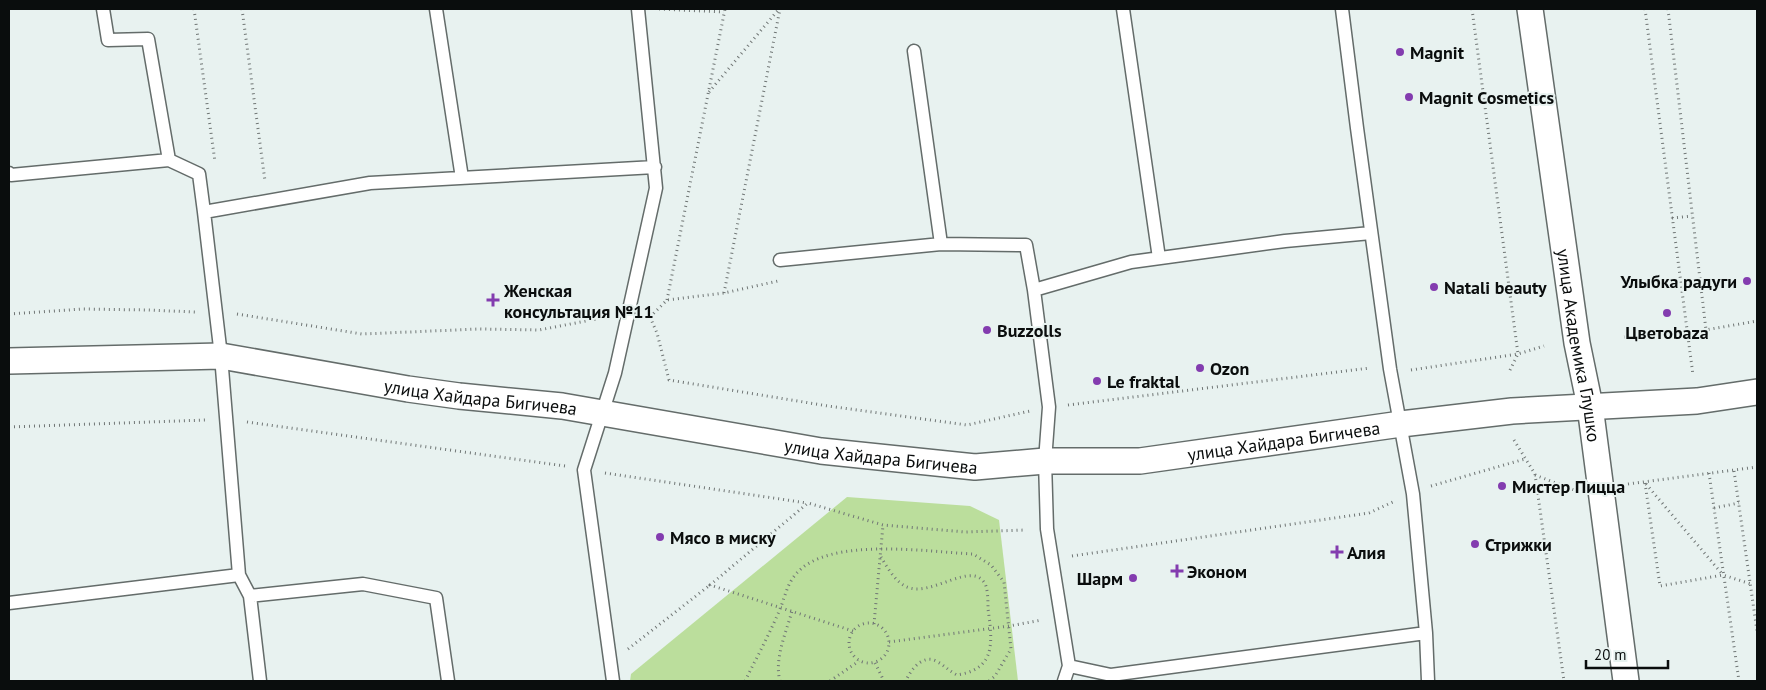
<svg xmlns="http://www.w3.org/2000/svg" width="1766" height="690" font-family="'PT Sans',sans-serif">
<rect width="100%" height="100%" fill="#e8f2f0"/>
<path fill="#bbde9c" d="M847,497L970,506L999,520L1018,681H630L631,674Z"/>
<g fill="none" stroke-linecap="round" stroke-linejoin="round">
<g stroke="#646c6a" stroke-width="15">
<path id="lane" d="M103,9L108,40L148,39L169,160L199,174L204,212
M436,9L462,178
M1123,9L1159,258
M1342,9L1357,128L1390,369L1413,494L1426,633L1428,681
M914,51L941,244
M9,173L11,175L169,160
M780,260L941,244L1026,245L1034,290L1049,407L1045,461L1047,529L1069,666L1064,681
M1034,290L1131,262L1285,241L1371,233
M239,575L250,596L260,681
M250,596L363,584L436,598L448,681
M9,603L239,575L221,356L204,212L370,183L655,167
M1069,666L1111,675L1426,633
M613,681L584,470L615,373L656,188L638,9"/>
</g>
<g stroke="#646c6a" stroke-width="28">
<g id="street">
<path id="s1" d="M1530,9L1577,343L1590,406L1626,681"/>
<path id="s2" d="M9,361L221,356L408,389L459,396L562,406L821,451L975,467L1045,461H1140L1401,424L1512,411L1697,401L1757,392"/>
</g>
</g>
<path stroke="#707675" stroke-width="3" stroke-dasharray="1 4" stroke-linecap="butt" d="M194,9L215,162
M242,9L265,181
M659,9L724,12
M1472,9L1518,354L1509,372
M1645,9L1693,375
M1668,9L1706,330
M709,92L779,9
M1672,218L1692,216
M724,293L780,9
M667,300L725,9
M9,314L83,309L148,310L195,312
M237,314L362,334L479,329L539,330L607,317
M650,317L657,333L669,380L828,406L967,425L1030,411
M650,317L667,300L724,293L778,281
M1624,337L1688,333L1757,321
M1411,370L1518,354L1544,346
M1068,405L1370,368
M247,422L565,466
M9,427L206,420
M1514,440L1535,474L1564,681
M1734,471L1757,631
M605,473L807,503
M1709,473L1739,681
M1535,475L1574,490
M1645,483L1660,586L1723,575L1751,584
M1628,484L1757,467
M1646,484L1723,575
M1431,486L1525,459
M1714,508L1739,503
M1072,556L1369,513L1395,501
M881,557C887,567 894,580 905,586C930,600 974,557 986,586C988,593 988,602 988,609C990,623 993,642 988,655C983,668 970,673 957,675C949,671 944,665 936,661C923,654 910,670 906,681
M849 643a20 20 0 1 1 40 0a20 20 0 1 1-40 0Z
M874,624L883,525
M853,631L710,585L808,503L883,525L965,532L1026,530
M889,642L1009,626L1042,620
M628,649L710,585
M875,663L884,681
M745,681C757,657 770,633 780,609C785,597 787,584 796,574C828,536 928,552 973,554L991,565L1004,582L1011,649L995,676L989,681
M780,681C774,659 786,633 792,611
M830,681L859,661"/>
<use href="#lane" stroke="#fff" stroke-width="12"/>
<use href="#street" stroke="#fff" stroke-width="25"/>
</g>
<g fill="#833caf" stroke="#e8f2f0" stroke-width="2">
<circle cx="1400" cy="52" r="5"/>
<circle cx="1409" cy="97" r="5"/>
<circle cx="1747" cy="281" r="5"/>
<circle cx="1434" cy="287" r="5"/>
<path d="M490.5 292.5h5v5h5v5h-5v5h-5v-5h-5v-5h5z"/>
<circle cx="1667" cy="313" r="5"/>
<circle cx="987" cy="330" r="5"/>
<circle cx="1200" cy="368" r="5"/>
<circle cx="1097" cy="381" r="5"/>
<circle cx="1502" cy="486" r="5"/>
<circle cx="660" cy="537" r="5"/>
<circle cx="1475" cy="544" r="5"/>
<path d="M1334.5 544.5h5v5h5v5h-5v5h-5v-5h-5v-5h5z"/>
<path d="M1174.5 563.5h5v5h5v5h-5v5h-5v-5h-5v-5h5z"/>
<circle cx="1133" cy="578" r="5"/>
</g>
<g text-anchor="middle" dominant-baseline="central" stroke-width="4" stroke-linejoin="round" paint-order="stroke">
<g font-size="18" font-weight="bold" fill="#0a0d0d" stroke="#e8f2f0" text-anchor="start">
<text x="1410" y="52">Magnit</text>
<text x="1419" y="97">Magnit Cosmetics</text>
<text x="1737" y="281" text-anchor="end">Улыбка радуги</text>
<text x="1444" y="287">Natali beauty</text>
<text x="504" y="290">Женская<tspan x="504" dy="21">консультация №11</tspan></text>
<text x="997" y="330">Buzzolls</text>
<text x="1667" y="332" text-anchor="middle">Цветоbaza</text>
<text x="1210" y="368">Ozon</text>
<text x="1107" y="381">Le fraktal</text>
<text x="1512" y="486">Мистер Пицца</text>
<text x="670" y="537">Мясо в миску</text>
<text x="1485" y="544">Стрижки</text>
<text x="1347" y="552">Алия</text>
<text x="1187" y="571">Эконом</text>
<text x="1123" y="578" text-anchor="end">Шарм</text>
</g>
<g font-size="18" fill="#0a0d0d" stroke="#e8f2f0">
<text stroke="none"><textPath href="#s1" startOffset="340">улица Академика Глушко</textPath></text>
<text stroke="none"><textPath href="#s2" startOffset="475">улица Хайдара Бигичева</textPath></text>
<text stroke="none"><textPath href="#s2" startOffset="1285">улица Хайдара Бигичева</textPath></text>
<text stroke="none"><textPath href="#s2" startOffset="880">улица Хайдара Бигичева</textPath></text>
</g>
</g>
<rect width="1766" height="690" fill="none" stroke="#0a0d0d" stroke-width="20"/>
<path d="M1586 660v8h82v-8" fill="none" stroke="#0a0d0d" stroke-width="2.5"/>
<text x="1594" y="660" font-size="15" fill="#0a0d0d" stroke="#e8f2f0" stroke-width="4" paint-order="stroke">20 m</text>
</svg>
